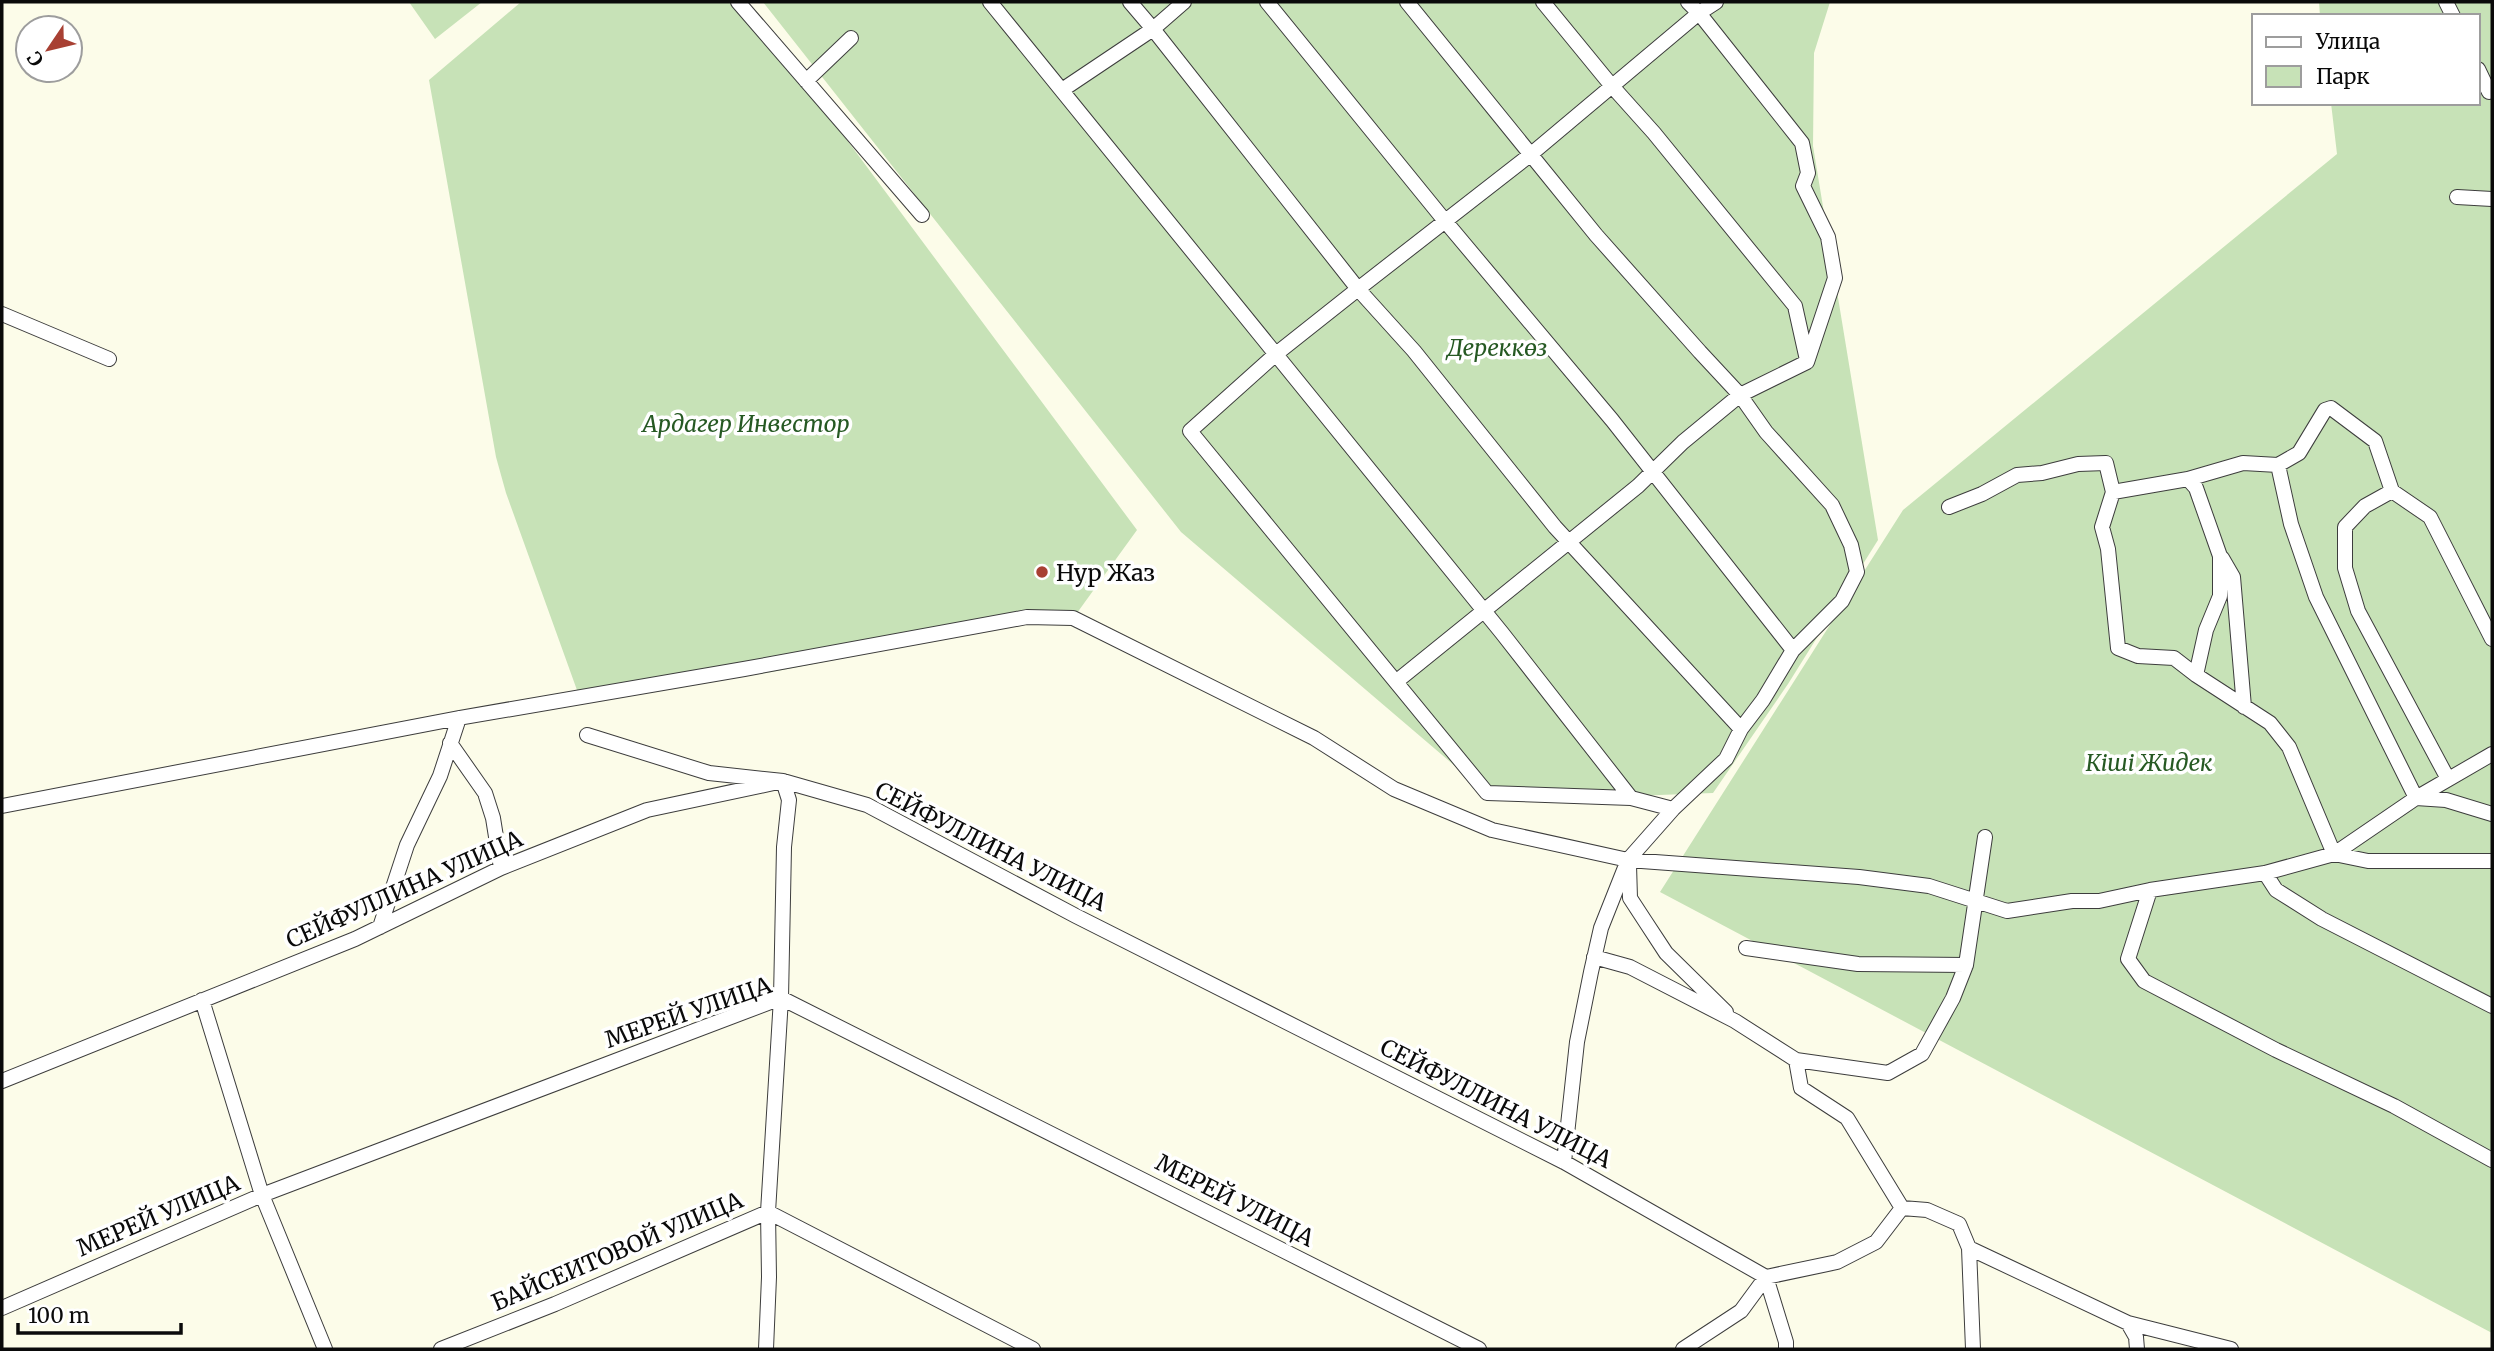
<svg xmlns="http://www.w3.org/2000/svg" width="2494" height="1351" font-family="Merriweather,serif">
<rect width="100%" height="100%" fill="#fcfce9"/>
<path fill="#c7e2b7" d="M409,2H482L435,39Z
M521,2H740L780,50L1137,530L1077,613L772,672L582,704L506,493L496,457L429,80Z
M763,2H1830L1814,53L1813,146L1878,540L1788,684L1713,793L1496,801L1181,532Z
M2319,2H2492V1333L1660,892L1903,510L2337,154L2331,103H2478V16H2320Z"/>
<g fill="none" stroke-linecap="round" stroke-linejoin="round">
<g stroke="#3d3d3d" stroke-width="16">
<path id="minor" d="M738,2L922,215
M990,2L1502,633L1631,798
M1130,2L1153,29L1184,2
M1267,2L1445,221L1612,420L1793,650
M1407,2L1596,235L1700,352L1740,395L1766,432L1832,505L1851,545L1857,572L1842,601L1793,650L1763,700L1741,729L1726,759L1673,809L1628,860L1601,928L1591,972L1577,1042L1564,1162
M1543,2L1611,85L1654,133L1795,306L1807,360
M2446,2L2453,16
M2478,69L2489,92
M806,81L851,38
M1062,90L1153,29L1358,289L1530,155L1699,13L1688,2
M2457,197L2492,199
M2,314L109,359
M2278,465L2291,524L2316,597L2416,798L2492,754
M2188,479L2243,463L2278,465L2299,453L2325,410L2331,408L2375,441L2392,491
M2113,492L2188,479L2196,488L2220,556V596L2206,630L2196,675
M1949,507L1982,494L2017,475L2042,473L2078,464L2106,463L2113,492L2102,527L2108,549L2118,648L2138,656L2174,658L2196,675L2270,723L2289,747L2334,854
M2222,558L2233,577L2244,707
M1397,681L1638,486L1683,442L1740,395L1807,362L1835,278L1828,237L1803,186L1808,173L1802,143L1699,13L1716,2
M587,735L709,773L783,781L789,800L784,847L781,998L768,1212L769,1277L766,1349
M450,743L485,793L493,818L501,868
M2448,779L2358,611L2345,568V527L2365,506L2392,491L2430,517L2492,639
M2,806L459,718L744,669L1027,617L1073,618L1314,738L1394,789L1492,830L1628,860L1859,877L1929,886L2007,911L2072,901H2099L2150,890L2265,873L2334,854L2416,798L2446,800L2492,814
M1673,809L1631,798L1487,793L1190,431L1276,354L1358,289L1414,351L1555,527L1741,729
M2334,854L2368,861H2492
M1629,865L1630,898L1645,921L1666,953L1726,1012
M2265,873L2276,890L2322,919L2492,1006
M2150,890L2128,959L2144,981L2276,1050L2394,1106L2492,1160
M380,927L407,845L440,776L459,718
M1746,948L1858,964L1966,965
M1594,957L1630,967L1735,1021L1796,1060L1888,1073L1922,1054L1953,998L1966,965L1985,837
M202,1000L262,1195L325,1349
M1796,1060L1801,1088L1847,1118L1902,1208L1927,1210L1959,1224L1969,1248L2128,1323L2231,1349
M2,1081L355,939L501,868L647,810L783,781L867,805L1076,916L1564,1162L1766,1277L1837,1262L1876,1242L1902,1208
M1969,1248L1973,1349
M2,1308L262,1195L781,998L1479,1349
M2128,1323L2136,1337L2137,1349
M441,1349L555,1304L768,1212L1033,1349
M1683,1349L1741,1311L1766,1277L1786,1342V1349"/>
</g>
<use href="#minor" stroke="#fff" stroke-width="14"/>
</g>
<circle fill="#a84033" stroke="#fff" stroke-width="2.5" cx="1042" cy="572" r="7"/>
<g text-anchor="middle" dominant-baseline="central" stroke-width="7" stroke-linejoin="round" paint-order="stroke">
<g font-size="23" font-style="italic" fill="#265923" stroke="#fff">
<text x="1497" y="347">Дереккөз</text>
<text x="746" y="423">Ардагер Инвестор</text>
<text x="2149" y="762">Кіші Жидек</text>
</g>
<g font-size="23" fill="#0a0a0a" stroke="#fff" text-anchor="start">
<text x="1056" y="572">Нур Жаз</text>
</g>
<g font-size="23" fill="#0a0a0a" stroke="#fff">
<text transform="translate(991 846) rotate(27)">СЕЙФУЛЛИНА УЛИЦА</text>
<text transform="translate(404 889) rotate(-24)">СЕЙФУЛЛИНА УЛИЦА</text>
<text transform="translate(688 1012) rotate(-19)">МЕРЕЙ УЛИЦА</text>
<text transform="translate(1496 1103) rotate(27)">СЕЙФУЛЛИНА УЛИЦА</text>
<text transform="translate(1235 1200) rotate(27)">МЕРЕЙ УЛИЦА</text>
<text transform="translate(158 1215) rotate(-23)">МЕРЕЙ УЛИЦА</text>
<text transform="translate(617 1251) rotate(-23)">БАЙСЕИТОВОЙ УЛИЦА</text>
</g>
</g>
<rect width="2494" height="1351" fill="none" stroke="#0a0a0a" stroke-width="7"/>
<rect x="2252" y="14" width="228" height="91" fill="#ffffff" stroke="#9d9d9d" stroke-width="2"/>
<rect x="2266" y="37" width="35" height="10" fill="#ffffff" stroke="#9d9d9d" stroke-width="2"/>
<text x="2316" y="49" font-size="21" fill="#0a0a0a">Улица</text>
<rect x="2266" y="66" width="35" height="21" fill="#c7e2b7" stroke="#9d9d9d" stroke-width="2"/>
<text x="2316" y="84" font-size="21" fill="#0a0a0a">Парк</text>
<g transform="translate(49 49) rotate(235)"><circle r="33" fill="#ffffff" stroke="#9d9d9d" stroke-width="2"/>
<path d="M0-5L12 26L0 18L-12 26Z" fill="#a84033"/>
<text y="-10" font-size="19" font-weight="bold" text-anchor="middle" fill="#0a0a0a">С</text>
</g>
<path d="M18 1323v10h163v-10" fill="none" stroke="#0a0a0a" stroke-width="3.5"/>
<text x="28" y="1323" font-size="21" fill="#0a0a0a" stroke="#ffffff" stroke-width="5" paint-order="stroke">100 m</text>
</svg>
